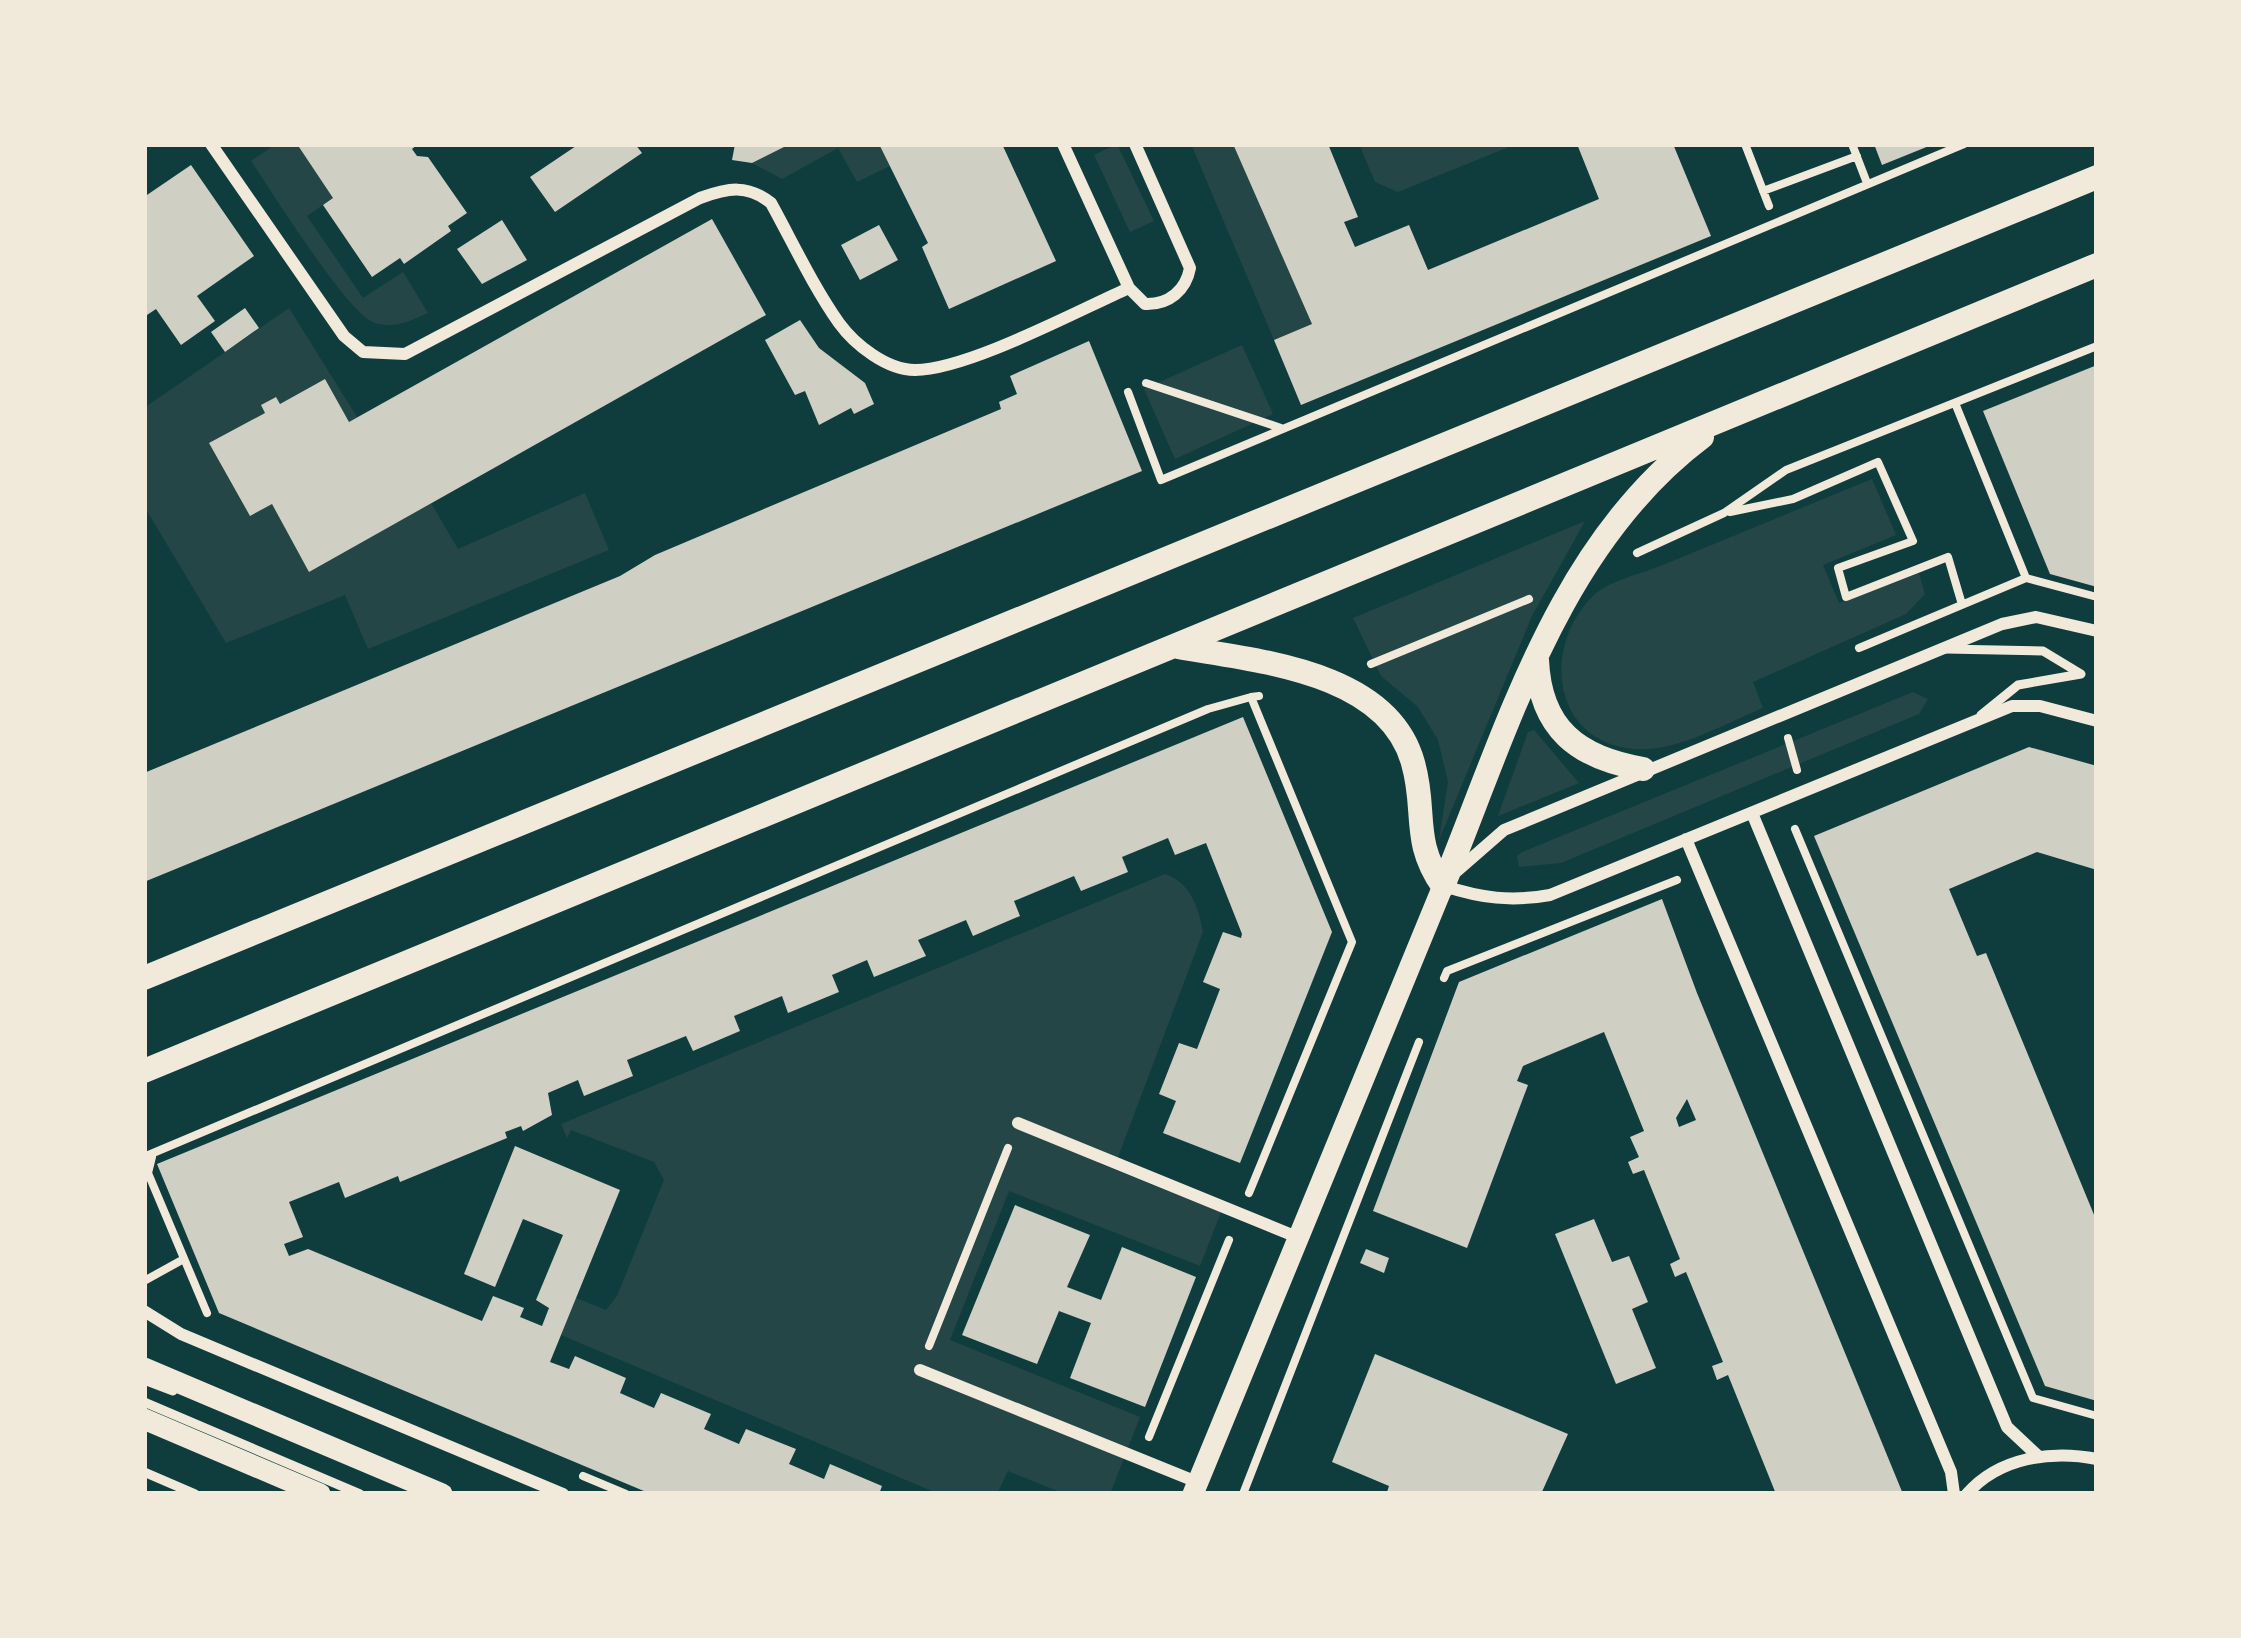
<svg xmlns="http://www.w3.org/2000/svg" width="2241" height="1638" font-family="'Fira Sans Condensed',sans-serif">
<rect width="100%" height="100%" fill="#0f3d3e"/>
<path fill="#244646" d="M276,144H297L333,198L307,216L363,298L403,272L428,313C410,321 395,329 375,323C348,315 271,190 251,161Z
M790,144H879L890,166L857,182L838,148L782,179L752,163Z
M1117,144L1154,221L1130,232L1094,155Z
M1191,144H1233L1312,324L1274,340Z
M1359,144H1516L1398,192L1375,182Z
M289,308L357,417L349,422L325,379L280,404L275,397L262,405L265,413L210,444L250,516L272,504L309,571L431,503L458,549L585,493L609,550L368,649L345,595L226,643L144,506V408Z
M1242,345L1273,414L1175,459L1144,389Z
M1872,479L1896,535L1823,565L1839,603L1919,573L1925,594L1906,614L1753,682L1763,708C1723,724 1676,753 1633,749C1551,741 1542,646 1593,596C1608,581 1640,574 1660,566C1731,537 1801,508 1872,479Z
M1585,521L1532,616L1439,840L1448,782L1438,740L1418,707L1381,676L1353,618Z
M1913,692L1928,699L1919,714L1561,863L1519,867L1517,856L1522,852Z
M1534,730L1579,783L1498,816L1528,732Z
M1165,874C1190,882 1199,908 1203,932L1115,1165L1101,1159L1098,1163L1221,1212L1200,1266L1009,1191L950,1340L1140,1417L1110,1494H1065L1008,1471L997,1494H939L561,1335L576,1298L606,1310L617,1296L664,1180L654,1162L571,1130L567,1138L561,1124Z"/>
<path fill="#cfcfc3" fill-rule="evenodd" d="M297,144H418L412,149L417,156L428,157L467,213L448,226L451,231L404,264L400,258L372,277L323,205L333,198Z
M579,144H635L642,153L555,212L530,177Z
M735,144H790L752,163L732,160Z
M879,144H1002L1056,261L949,309L922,247L928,243Z
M1233,144H1328L1358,217L1344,222L1355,247L1409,225L1428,270L1599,199L1577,144H1673L1711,236L1301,405L1274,340L1312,324Z
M1874,144H1934L1882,165Z
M191,165L254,256L197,296L215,321L181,345L156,309L144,317V197Z
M712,219L766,315L309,572L272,504L250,516L209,443L265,413L261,405L276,397L280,404L325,379L349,422Z
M502,220L527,260L482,284L457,249Z
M879,225L898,260L860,280L841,245Z
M245,308L259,328L225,352L211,332Z
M800,320L819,348L865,383L874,404L854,414L851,408L819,425L805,391L795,395L765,340Z
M1089,341L1142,471L144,882V773L620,576L655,555L1001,409L999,402L1017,394L1010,376Z
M2097,365V587L2050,574L1983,411Z
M1243,717L1332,932L1240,1163L1163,1133L1176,1101L1159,1094L1179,1043L1197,1049L1220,989L1203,982L1223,932L1241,938L1242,934L1206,843L1175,855L1168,838L1122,857L1128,872L1081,891L1074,876L1014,901L1020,916L973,936L966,920L918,940L926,956L874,977L867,960L832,975L839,992L788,1013L782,996L734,1016L740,1031L693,1051L686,1036L627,1060L633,1076L584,1096L578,1080L548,1093L552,1115L523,1131L521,1126L505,1132L507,1138L400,1182L398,1176L345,1198L339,1182L289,1202L303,1237L284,1244L289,1256L308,1249L482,1321L493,1296L524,1308L520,1317L542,1326L549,1308L536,1300L563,1235L523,1219L495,1287L464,1274L515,1146L620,1190L550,1362L569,1369L575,1356L626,1378L620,1393L654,1408L661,1393L711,1414L704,1429L739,1444L746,1429L796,1449L789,1464L824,1479L830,1464L882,1486L879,1494H651L219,1313L157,1164Z
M2029,747L2097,766V870L2037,852L1949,889L1977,956L1986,953L2097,1222V1401L2045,1386L1814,836Z
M1662,899L1697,993L1903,1494H1776L1728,1375L1717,1380L1712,1366L1723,1362L1686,1272L1675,1277L1670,1264L1680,1259L1644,1170L1633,1174L1628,1162L1639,1157L1630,1137L1644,1131L1604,1032L1523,1066L1517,1081L1528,1085L1467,1248L1373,1211L1459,982ZM1687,1099L1696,1120L1679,1127L1676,1118Z
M1015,1205L1090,1235L1067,1287L1101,1300L1122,1247L1196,1277L1145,1407L1070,1378L1091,1323L1059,1311L1037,1364L962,1335Z
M1594,1219L1612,1262L1629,1256L1648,1302L1632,1309L1656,1368L1616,1384L1555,1234Z
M1366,1249L1389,1258L1384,1273L1360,1263Z
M1375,1354L1568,1434L1541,1494H1393L1387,1492L1389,1486L1332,1462Z"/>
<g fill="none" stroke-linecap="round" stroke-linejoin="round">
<path stroke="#f1e9da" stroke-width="8" d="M1745,144L1769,206
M1852,144L1867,183
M1763,191L1857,156
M1146,383L1281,428
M1128,392L1161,480L1964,144
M1730,512L1793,499L1878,462L1913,541L1838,568L1846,597L1948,557L1961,601
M1637,553L1724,513L1786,470L2097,346
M2026,578L2097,597
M1859,648L2026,578L1955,403
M1371,664L1529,599
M1788,738L1797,770
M1795,829L2033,1398L2097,1416
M1444,978L1447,971L1677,880
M146,1156L1208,709L1251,697
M152,1157L148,1173L207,1313
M1249,1193L1352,942L1251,697L1259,696
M144,1281L182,1260
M929,1346L1008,1148
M1149,1437L1229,1240
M583,1476L626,1494
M1243,1494L1419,1042"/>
<path stroke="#f1e9da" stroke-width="9" d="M1946,649L2043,651L2081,674L2018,685L1981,715
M144,1380L173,1391
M144,1402L360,1494
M144,1472L195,1494"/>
<path stroke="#f1e9da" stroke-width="12" d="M211,144L344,336L363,352L405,354L700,198C728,188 747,184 771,203C793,243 813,286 839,323C855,345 887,370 915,370C967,370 1077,311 1129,288
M1063,144L1129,288L1145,304C1169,305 1186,290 1190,268L1135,144
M1752,813L2007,1427L2038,1456
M1686,839L1951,1472L1954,1494
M1457,871L1504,830L2002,624L2036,617L2097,631
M1444,886C1481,898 1511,902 1550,895L2012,706H2040L2097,721
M1018,1123L1297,1237
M144,1311L181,1334L563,1494
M920,1370L1197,1482
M1967,1494C1999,1457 2052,1450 2097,1459"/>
<path stroke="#f1e9da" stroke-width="21" d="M144,1368L442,1494
M144,1419L320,1494
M1193,1494L1443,886"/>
<path stroke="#f1e9da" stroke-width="24" d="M1178,647C1257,661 1388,671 1413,763C1427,811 1411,841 1443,886
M1537,660C1540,729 1578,758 1643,769
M1443,886C1508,727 1559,544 1702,437
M144,978L2097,177
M144,1071L2097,265"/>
</g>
<rect width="2241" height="1638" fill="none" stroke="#f1e9da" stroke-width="294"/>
</svg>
